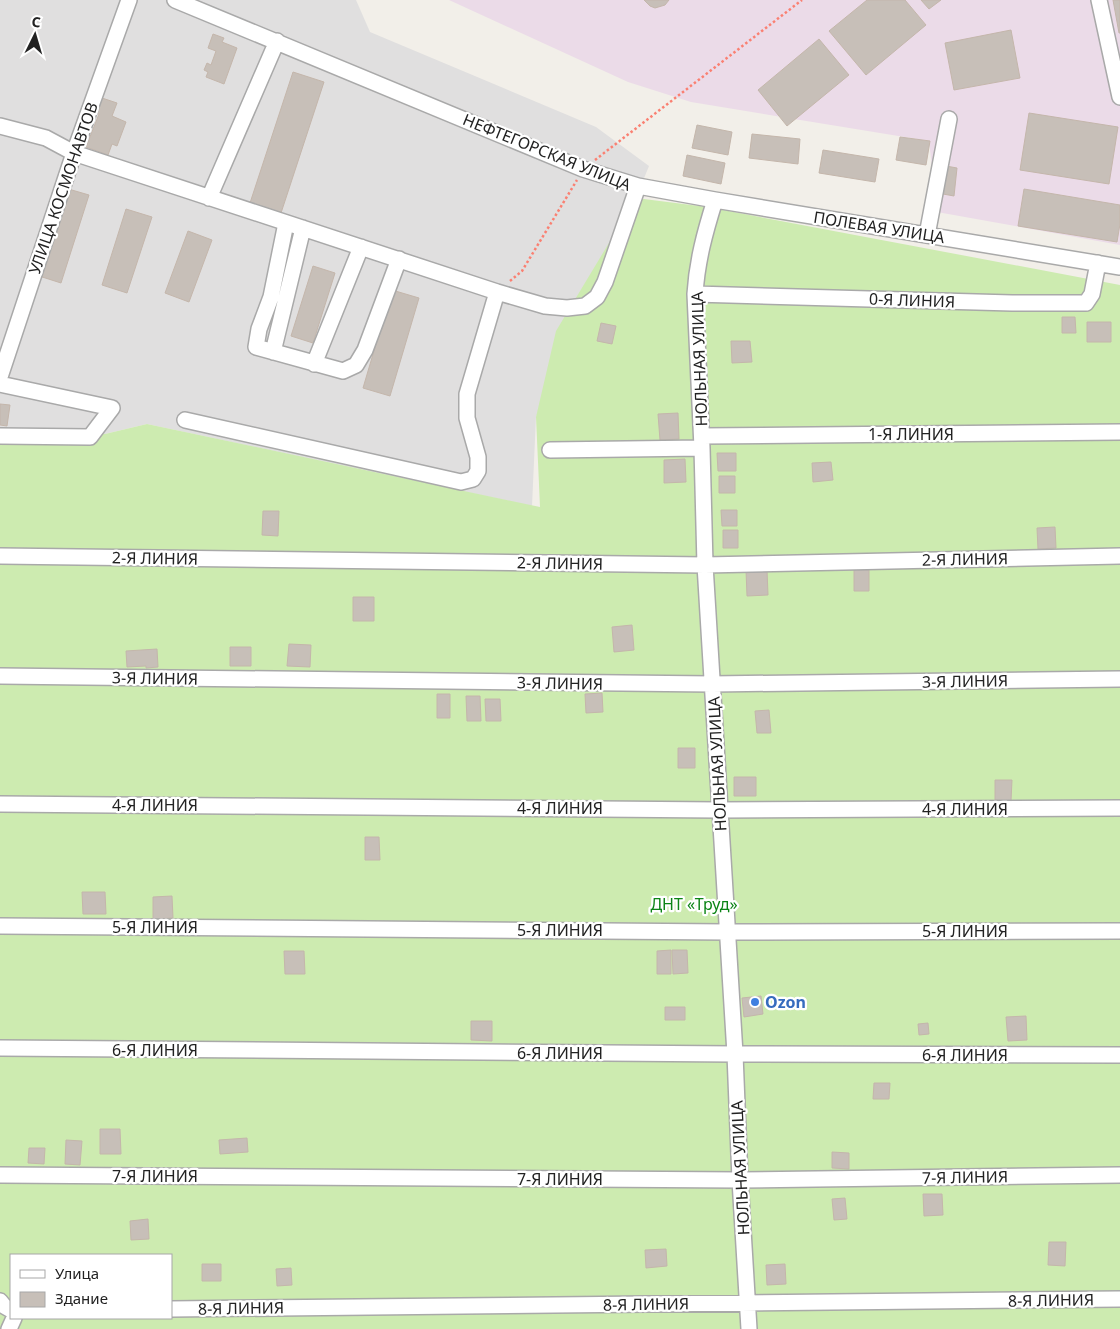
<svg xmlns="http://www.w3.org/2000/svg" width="1120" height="1329" font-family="'Noto Sans',sans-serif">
<rect width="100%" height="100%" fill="#f2efe9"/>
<path fill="#e0dfdf" d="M0,0H356L370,32L596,127L649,166L636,198L536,417L532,506L147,424L105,434L0,432Z"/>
<path fill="#ebdbe8" d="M449,0H1120V245L937,212L929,141L691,102L628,82Z"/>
<path fill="#cdebb0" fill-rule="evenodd" d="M636,198L707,207L1120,285V1329H0V432L105,434L147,424L540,507L536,417L556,331ZM11,1255H171V1318H11Z"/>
<path fill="#c7bfb8" stroke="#c4b6ab" d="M644,0H669L665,5L655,8L650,6Z
M867,0H905L926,25L866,75L829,31Z
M921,0H941L929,9Z
M1113,0H1120V33H1119Z
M1011,30L1020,78L954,90L945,43Z
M213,34L224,38L222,42L237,48L224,84L206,77L208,72L204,70L207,63L211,65L216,51L208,48Z
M819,39L849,75L787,126L758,90Z
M293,72L324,82L281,213L250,203Z
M96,96L117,103L112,116L126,122L117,146L112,144L108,155L86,147L99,114L91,111Z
M1029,113L1118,127L1109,184L1020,170Z
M697,125L732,132L728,155L692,148Z
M752,134L800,139L798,164L749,158Z
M900,137L930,141L926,165L896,160Z
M823,150L879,159L875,182L819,173Z
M687,155L725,163L721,184L683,176Z
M946,166L957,168L954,196L943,194Z
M65,188L89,195L61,283L36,275Z
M1024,189L1120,205V224L1117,242L1018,226Z
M126,209L152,217L127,293L102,285Z
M188,231L212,240L189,302L165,293Z
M313,266L335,273L313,343L291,336Z
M392,290L419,298L390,396L363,388Z
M1062,317H1075L1076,333H1062Z
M1087,322H1111V342H1087Z
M601,323L616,326L612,344L597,341Z
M731,341H750L752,362L732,363Z
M0,404L10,405L7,426L0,425Z
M678,413L679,439L660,440L658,414Z
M717,453H736V471H718Z
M685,459L686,482L664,483V460Z
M831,462L833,480L813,482L812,463Z
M719,476H735V493H719Z
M721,510H737V526H722Z
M263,511H279L278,536L262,535Z
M1055,527L1056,548L1038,549L1037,528Z
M723,530H738V548H723Z
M746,570H767L768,595L747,596Z
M854,570H869V591H854Z
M353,597H374V621H353Z
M632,625L634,650L614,652L612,627Z
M289,644L311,645L310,667L287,666Z
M230,647H251V666H230Z
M157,649L158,667L146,668V666L127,667L126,651Z
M602,693L603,712L586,713L585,694Z
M437,694H450V718H437Z
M466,696H480L481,721H467Z
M485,699H500L501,721H486Z
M769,710L771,733H757L755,711Z
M678,748H695V768H678Z
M734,777H756V796H734Z
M995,780H1012L1011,801L995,800Z
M365,837H379L380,860H365Z
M82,892H105L106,914H83Z
M172,896L173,918L153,919V897Z
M671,950V974H657V951Z
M672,950H687L688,973L673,974Z
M284,951H304L305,974H285Z
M761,996L763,1014L744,1017L742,998Z
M665,1007H685V1020H665Z
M1026,1016L1027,1040L1008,1041L1006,1017Z
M471,1021H492V1041L471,1040Z
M928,1023L929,1034L919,1035L918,1024Z
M874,1083H890L889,1099H873Z
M100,1129H120L121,1154H100Z
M247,1138L248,1152L220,1154L219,1140Z
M66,1140L82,1141L80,1165L65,1164Z
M29,1148H45L44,1164L28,1163Z
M832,1152L849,1153V1169L832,1168Z
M923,1194H942L943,1215L924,1216Z
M845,1198L847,1219L834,1220L832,1199Z
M148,1219L149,1239L131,1240L130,1221Z
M1049,1242H1066L1065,1266L1048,1265Z
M666,1249L667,1266L646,1268L645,1250Z
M202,1264H221V1281H202Z
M785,1264L786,1284L767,1285L766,1265Z
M291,1268L292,1285L277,1286L276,1269Z"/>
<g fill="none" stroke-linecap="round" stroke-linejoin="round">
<g stroke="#a9a9a9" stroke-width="18">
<path id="minor" d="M175,0L583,169L638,186L715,200L1120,267
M1099,0L1120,97
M0,126L46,138L74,153L497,292L545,306L567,308L585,306L597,297L605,282L638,186
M209,198L277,41
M715,200C705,232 697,261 695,294L702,448L705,565L735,1054L740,1180L749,1329
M286,223L271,297L259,329L256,347L343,371L356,365L365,350L399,259
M927,235L949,119
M695,294L1012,303H1086L1092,294L1098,263
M273,352L303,228
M314,364L361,247
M0,377L74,153L129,0
M0,384L112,408L90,437L0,436
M185,420L461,482L473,479L478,471V457L467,418V394L497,292
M702,436L1120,432
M550,450L702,448
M0,556L705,565L1120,556
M0,676L712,684L1120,679
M0,804L719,810L1120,808
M0,926L727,932L1120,931
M0,1048L735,1054L1120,1055
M0,1175L740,1180L1120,1175
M0,1301L4,1306L11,1310
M171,1309L1120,1299
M9,1329L14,1318"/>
</g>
<path stroke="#fa8072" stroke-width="2.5" stroke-dasharray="2.5 2.5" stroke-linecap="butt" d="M595,160L802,0
M510,281L522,271L577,180"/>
<use href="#minor" stroke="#fff" stroke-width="15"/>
</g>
<circle fill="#3f7fe0" stroke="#fff" stroke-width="2" cx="755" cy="1002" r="5"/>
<g text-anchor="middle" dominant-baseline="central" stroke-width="4.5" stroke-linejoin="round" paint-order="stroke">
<g font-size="16" fill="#222" stroke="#fff">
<text transform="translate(547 152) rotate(22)">НЕФТЕГОРСКАЯ УЛИЦА</text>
<text transform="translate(63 188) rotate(-71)">УЛИЦА КОСМОНАВТОВ</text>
<text transform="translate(879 227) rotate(9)">ПОЛЕВАЯ УЛИЦА</text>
<text transform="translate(912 300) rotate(2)">0-Я ЛИНИЯ</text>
<text transform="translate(699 359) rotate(-92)">НОЛЬНАЯ УЛИЦА</text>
<text x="911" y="434">1-Я ЛИНИЯ</text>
<text transform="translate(155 558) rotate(1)">2-Я ЛИНИЯ</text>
<text transform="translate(965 559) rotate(-1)">2-Я ЛИНИЯ</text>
<text transform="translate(560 563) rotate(1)">2-Я ЛИНИЯ</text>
<text transform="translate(155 678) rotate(1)">3-Я ЛИНИЯ</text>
<text transform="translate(965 681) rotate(-1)">3-Я ЛИНИЯ</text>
<text transform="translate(560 683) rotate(1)">3-Я ЛИНИЯ</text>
<text transform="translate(717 764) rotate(-93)">НОЛЬНАЯ УЛИЦА</text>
<text x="155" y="805">4-Я ЛИНИЯ</text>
<text x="560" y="808">4-Я ЛИНИЯ</text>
<text x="965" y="809">4-Я ЛИНИЯ</text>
<text x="155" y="927">5-Я ЛИНИЯ</text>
<text x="560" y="930">5-Я ЛИНИЯ</text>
<text x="965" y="931">5-Я ЛИНИЯ</text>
<text x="155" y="1050">6-Я ЛИНИЯ</text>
<text x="560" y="1053">6-Я ЛИНИЯ</text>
<text x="965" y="1055">6-Я ЛИНИЯ</text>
<text transform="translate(740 1168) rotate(-93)">НОЛЬНАЯ УЛИЦА</text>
<text x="155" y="1176">7-Я ЛИНИЯ</text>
<text transform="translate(965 1177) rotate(-1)">7-Я ЛИНИЯ</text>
<text x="560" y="1179">7-Я ЛИНИЯ</text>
<text transform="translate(1051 1300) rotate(-1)">8-Я ЛИНИЯ</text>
<text transform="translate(646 1304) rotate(-1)">8-Я ЛИНИЯ</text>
<text transform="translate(241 1308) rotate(-1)">8-Я ЛИНИЯ</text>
</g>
<g font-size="16" fill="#0c8416" stroke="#fff">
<text x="694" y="904">ДНТ «Труд»</text>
</g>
<g font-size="16" font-weight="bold" fill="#366cbe" stroke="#fff" text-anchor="start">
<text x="765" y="1002">Ozon</text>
</g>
</g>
<rect x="10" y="1254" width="162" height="65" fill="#ffffff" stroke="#a7a7a7"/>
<rect x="20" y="1270" width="25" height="8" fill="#ffffff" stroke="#a7a7a7"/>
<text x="55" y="1279" font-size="15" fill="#222222">Улица</text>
<rect x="20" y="1292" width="25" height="15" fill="#c7bfb8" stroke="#a7a7a7"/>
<text x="55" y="1304" font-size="15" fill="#222222">Здание</text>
<g transform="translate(35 35) rotate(5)" stroke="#ffffff" stroke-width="4" paint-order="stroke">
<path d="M0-4L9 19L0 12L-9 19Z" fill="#222222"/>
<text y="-8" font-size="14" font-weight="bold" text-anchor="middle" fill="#222222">С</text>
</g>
</svg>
